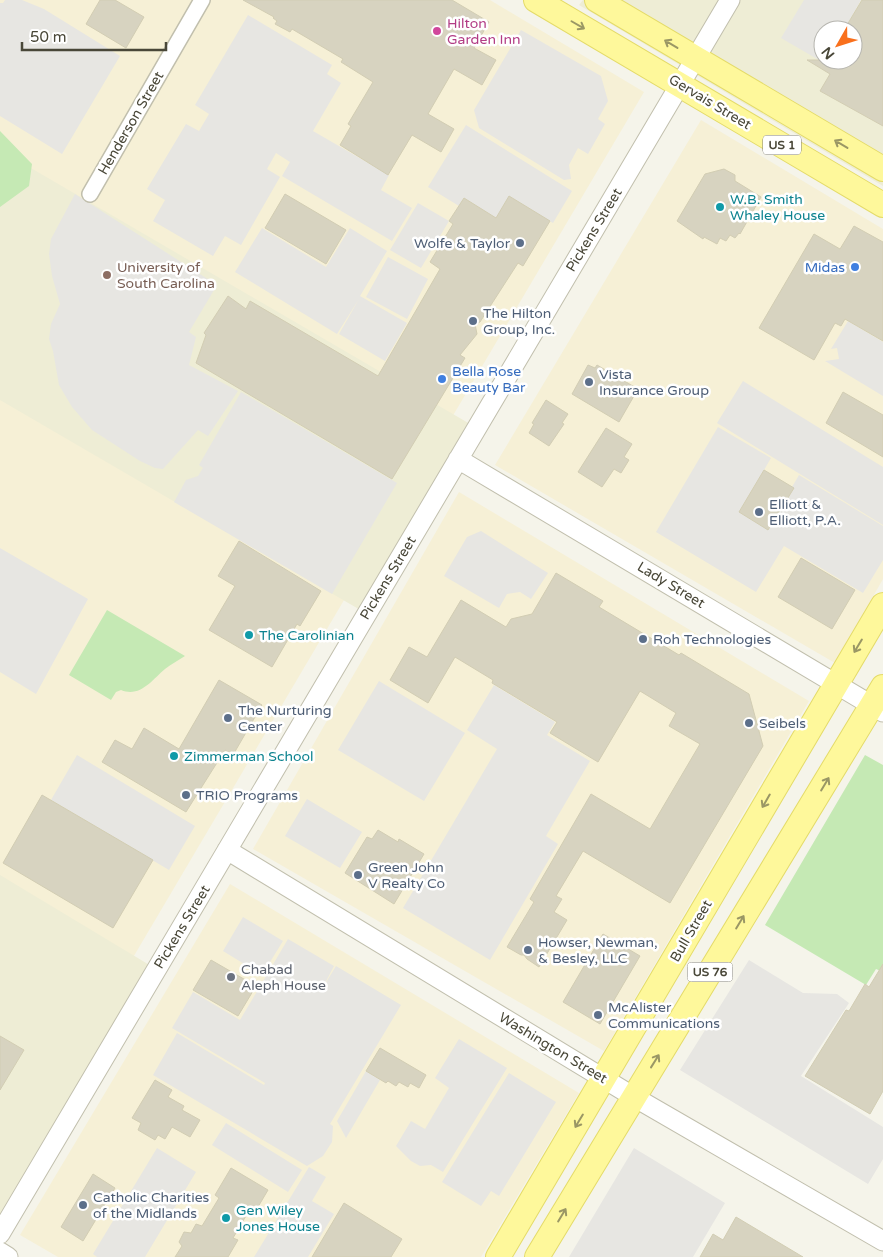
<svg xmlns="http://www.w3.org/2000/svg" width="883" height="1257" font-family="'Varela Round',sans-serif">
<rect width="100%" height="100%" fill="#f5f4ea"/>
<path fill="#f6f0d6" d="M0,0H490L644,92L128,966L0,890Z
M701,120L883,229V579L835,663L495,465Z
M459,492L809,701L604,1051L253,849Z
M230,884L579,1093L481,1257H58L20,1235Z"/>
<path fill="#eeedd5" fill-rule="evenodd" d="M583,0H883V186L579,5ZM823,30H853V60H823Z
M0,150L470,424L362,611L0,400Z
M0,875L161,972L0,1240Z"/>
<path fill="#c5e9b4" d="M0,131L32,164L29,186L0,207Z
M107,610L185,656C179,660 171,664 165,669C152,680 140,698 121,690L116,692L111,700L69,675Z
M865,755L883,765V972L876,969L866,985L765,925Z"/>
<path fill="#e7e6e2" d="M5,0H22L44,9L120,56L62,154L0,116V3H3Z
M804,0H861L844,30H823L824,63L781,38Z
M248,15L332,65L327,74L341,83L313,131L389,175L381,190L412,208L392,241L282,176L290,162L276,153L267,169L280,177L241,245L225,236L213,256L153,221L165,200L147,189L186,124L199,131L209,114L195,105Z
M521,30L601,76L608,101L598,119L605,124L588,154L578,148L569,165L571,179L564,180L479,128L474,110Z
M466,125L572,191L553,223L510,197L500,221L464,198L459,206L428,187Z
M75,194L217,285L189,332L196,337L189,365L238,391L208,436L198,430L163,469L155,468L140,461L92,430L72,407L59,385L53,351L49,339L51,324L60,304L52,276L49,254L51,239Z
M418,203L449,221L421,268L390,250Z
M262,228L326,267L350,228L387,251L360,296L407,323L385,361L339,334L359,299L337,334L235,272Z
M388,257L428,279L407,319L366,297Z
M848,321L883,342V396L825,361L839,359L837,348L831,349Z
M743,381L883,467V525L717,423Z
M241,392L397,483L332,594L174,502L186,480L198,476L203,468L199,465Z
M718,427L771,458L740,511L768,528L799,475L883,526V560L863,593L784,546L756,592L656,532Z
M481,531L548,573L531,599L520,592L507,594L499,608L444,576L467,537Z
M0,548L88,599L36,694L0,672Z
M379,681L465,733L424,801L338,750Z
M494,685L555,722L547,735L590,761L546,836L558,844L490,960L403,908L497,749L467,730Z
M77,755L195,826L169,870L51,800Z
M307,799L362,832L340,868L285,836Z
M243,917L283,941L262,975L223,951Z
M288,939L334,966L322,989L336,966L401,1005L330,1124L333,1126L332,1142L323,1156L307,1166L153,1075L177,1033L264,1085L265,1083L172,1028L193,992L240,1020Z
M749,960L803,993L837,994L849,1003L801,1076L883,1127V1159L868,1184L680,1070Z
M459,1039L507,1068L443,1172L431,1165L420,1166L411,1161L396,1146L411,1121L425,1129L449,1088L435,1078Z
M366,1071L380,1080L346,1138L337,1121Z
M509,1073L556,1102L499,1196L491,1191L481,1206L442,1182Z
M226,1123L302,1170L288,1192L212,1145Z
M157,1148L196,1172L145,1257H97L93,1254Z
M634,1148L725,1203L693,1257H569Z
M309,1167L326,1177L312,1201L334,1214L308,1257H254Z"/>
<path fill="#d7d3c0" stroke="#d2cdb3" d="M100,0H115L144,17L126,48L86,24Z
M243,0H452L489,22L474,48L496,60L482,85L454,69L428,114L454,129L441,152L412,135L388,175L340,145L351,126L348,124L373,82L341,62L343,59L292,29L290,32L275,24L277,21L273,18L274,17Z
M862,0H883V126L820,91L830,74L807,60H853V30H844Z
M724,169L735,175V181L761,197L740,234L739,233L735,238L730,235L726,241L720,238L717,244L704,237L703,239L677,221L705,174Z
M285,194L346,230L326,264L265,228Z
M509,196L550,221L523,266L518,263L480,322L475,324L477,334L460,355L465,358L392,479L196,363L206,335L204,333L228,296L246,309L250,301L378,376L440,269L430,262L453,224L449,221L464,198L496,218Z
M854,226L883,242V341L845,319L841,326L835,323L814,360L759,328L814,234L840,249Z
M588,365L595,368L597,365L638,389L619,422L572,394Z
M843,392L883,415V457L826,423Z
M546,400L568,414L562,423L564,424L549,446L529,433L534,424L532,423Z
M606,428L632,444L624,457L629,460L621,473L614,469L602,487L578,472Z
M764,470L794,488L768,530L739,512Z
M239,541L321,591L300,626L297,624L272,667L209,630L235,586L218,576Z
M801,558L855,590L832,629L778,597Z
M556,573L603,601L599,607L679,655L681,653L749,694L763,746L670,903L583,851L556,896L562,899L554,912L567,920L539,967L527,959L524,955H521L507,947L534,902L530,899L591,794L650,829L700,744L669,726L676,713L640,691L598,762L550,733L557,722L492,683L493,680L455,657L428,703L390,680L409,647L427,657L461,600L506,627L511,619L532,614Z
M219,680L262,705L233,755L225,750L186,812L102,762L115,740L132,749L144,728L179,749Z
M42,795L153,860L113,928L3,863Z
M378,830L398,842L399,839L424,854L394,904L345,873L367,837L372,839Z
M603,934L640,956L600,1024L563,1002Z
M211,960L256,986L238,1016L193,990Z
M883,964V1091L870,1114L805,1076L846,1010L849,1011L865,984L869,987Z
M0,1036L24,1050L0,1090Z
M380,1048L426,1075L419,1088L410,1083L408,1087L399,1082L396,1086L388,1081L386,1083L366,1071Z
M155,1080L172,1090L168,1097L184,1106L182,1110L200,1120L190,1137L172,1127L165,1139L158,1135L155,1140L138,1130L141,1123L132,1118Z
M231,1168L268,1190L255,1212L250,1209L233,1238L238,1240L228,1257H175L182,1246L179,1242L184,1232L191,1233L196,1224L202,1226L219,1198L215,1195Z
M93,1174L115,1188L83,1241L61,1227Z
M344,1203L402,1239L391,1257H312Z
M736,1217L803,1257H700L713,1234L723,1240Z"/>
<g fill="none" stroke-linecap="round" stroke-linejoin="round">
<g stroke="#c1bfad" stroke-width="18">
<path id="minor" d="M90,194L202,0"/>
</g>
<g stroke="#c1bfad" stroke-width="21">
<path id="tertiary" d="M458,459L883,712
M227,850L634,1097L883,1241
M0,1234L730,0
M0,1252L8,1257"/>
</g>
<g stroke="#e4db69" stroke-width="26">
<path id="primary" d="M536,0L883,205
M597,0L883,169
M498,1257L883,605
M537,1257L883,687"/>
</g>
<use href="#minor" stroke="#fff" stroke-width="15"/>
<use href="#tertiary" stroke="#fff" stroke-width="19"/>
<use href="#primary" stroke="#fef89b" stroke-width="24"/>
</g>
<defs><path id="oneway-shaft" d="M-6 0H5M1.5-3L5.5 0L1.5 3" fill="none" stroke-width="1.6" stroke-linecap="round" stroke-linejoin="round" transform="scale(1.25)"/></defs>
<g stroke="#9a9765">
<use href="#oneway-shaft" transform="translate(578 25) rotate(30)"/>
<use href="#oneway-shaft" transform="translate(671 44) rotate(-149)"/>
<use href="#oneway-shaft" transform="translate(841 144) rotate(-149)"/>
<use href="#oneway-shaft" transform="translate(858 646) rotate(121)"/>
<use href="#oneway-shaft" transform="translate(825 784) rotate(-59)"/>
<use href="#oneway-shaft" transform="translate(766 801) rotate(120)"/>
<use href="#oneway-shaft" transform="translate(740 922) rotate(-59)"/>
<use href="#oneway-shaft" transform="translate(655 1061) rotate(-58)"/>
<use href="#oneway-shaft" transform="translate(579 1121) rotate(121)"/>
<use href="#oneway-shaft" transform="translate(562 1215) rotate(-59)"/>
</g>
<circle fill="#d1479c" stroke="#fff" stroke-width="2" cx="437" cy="31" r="5"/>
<g fill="#0f9aa8" stroke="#fff" stroke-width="2">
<circle cx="720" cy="207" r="5"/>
<circle cx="249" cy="635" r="5"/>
<circle cx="174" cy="756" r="5"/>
<circle cx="226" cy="1218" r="5"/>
</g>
<g fill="#5c6f8a" stroke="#fff" stroke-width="2">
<circle cx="520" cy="243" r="5"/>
<circle cx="473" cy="321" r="5"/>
<circle cx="589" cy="382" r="5"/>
<circle cx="759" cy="512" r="5"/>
<circle cx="643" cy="639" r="5"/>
<circle cx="228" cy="718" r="5"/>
<circle cx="749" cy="723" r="5"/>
<circle cx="186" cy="795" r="5"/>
<circle cx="358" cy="875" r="5"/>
<circle cx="528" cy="950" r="5"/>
<circle cx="598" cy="1015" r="5"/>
<circle cx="83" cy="1205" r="5"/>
</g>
<g fill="#3f7fe0" stroke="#fff" stroke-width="2">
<circle cx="855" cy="267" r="5"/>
<circle cx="442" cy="379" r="5"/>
</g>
<circle fill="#8d6e63" stroke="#fff" stroke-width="2" cx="107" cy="275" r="5"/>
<circle fill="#6b7280" stroke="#fff" stroke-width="2" cx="231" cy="977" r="5"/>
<g text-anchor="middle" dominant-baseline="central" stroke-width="5" stroke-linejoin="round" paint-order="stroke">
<g fill="#fff" stroke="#807e74" stroke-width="1">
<rect x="763" y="135.5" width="38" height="19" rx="4"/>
<rect x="687.5" y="962.5" width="45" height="19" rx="4"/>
</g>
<g font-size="12" font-weight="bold" fill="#494738">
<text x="782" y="145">US 1</text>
<text x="710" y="972">US 76</text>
</g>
<g font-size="14" fill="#b23c85" stroke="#fff" text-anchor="start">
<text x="447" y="23">Hilton<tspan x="447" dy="16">Garden Inn</tspan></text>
</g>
<g font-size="14" fill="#494738" stroke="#fff">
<text transform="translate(710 102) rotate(31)">Gervais Street</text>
<text transform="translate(131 123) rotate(-60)">Henderson Street</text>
<text transform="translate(594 230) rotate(-59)">Pickens Street</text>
<text transform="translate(388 578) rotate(-59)">Pickens Street</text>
<text transform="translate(671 585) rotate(31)">Lady Street</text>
<text transform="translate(182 927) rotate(-59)">Pickens Street</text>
<text transform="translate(691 931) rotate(-60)">Bull Street</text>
<text transform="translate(553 1048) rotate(31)">Washington Street</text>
</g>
<g font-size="14" fill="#0d838f" stroke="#fff" text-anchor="start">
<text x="730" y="199">W.B. Smith<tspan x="730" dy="16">Whaley House</tspan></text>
<text x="259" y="635">The Carolinian</text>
<text x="184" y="756">Zimmerman School</text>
<text x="236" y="1210">Gen Wiley<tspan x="236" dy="16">Jones House</tspan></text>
</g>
<g font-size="14" fill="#4e5e75" stroke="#fff" text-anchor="start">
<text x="510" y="243" text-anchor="end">Wolfe &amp; Taylor</text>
<text x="483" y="313">The Hilton<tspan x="483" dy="16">Group, Inc.</tspan></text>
<text x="599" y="374">Vista<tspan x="599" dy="16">Insurance Group</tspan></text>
<text x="769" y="504">Elliott &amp;<tspan x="769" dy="16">Elliott, P.A.</tspan></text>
<text x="653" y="639">Roh Technologies</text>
<text x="238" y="710">The Nurturing<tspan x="238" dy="16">Center</tspan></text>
<text x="759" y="723">Seibels</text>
<text x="196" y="795">TRIO Programs</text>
<text x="368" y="867">Green John<tspan x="368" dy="16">V Realty Co</tspan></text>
<text x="538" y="942">Howser, Newman,<tspan x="538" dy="16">&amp; Besley, LLC</tspan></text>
<text x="608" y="1007">McAlister<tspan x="608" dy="16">Communications</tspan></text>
<text x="93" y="1197">Catholic Charities<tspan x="93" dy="16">of the Midlands</tspan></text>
</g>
<g font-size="14" fill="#785e54" stroke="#fff" text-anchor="start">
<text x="117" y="267">University of<tspan x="117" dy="16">South Carolina</tspan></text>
</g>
<g font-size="14" fill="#366cbe" stroke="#fff" text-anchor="end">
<text x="845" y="267">Midas</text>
<text x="452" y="371" text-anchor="start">Bella Rose<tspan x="452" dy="16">Beauty Bar</tspan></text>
</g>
<g font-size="14" fill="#5b616d" stroke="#fff" text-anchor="start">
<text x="241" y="969">Chabad<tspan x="241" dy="16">Aleph House</tspan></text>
</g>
</g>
<g transform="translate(838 45) rotate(231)"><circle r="24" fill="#ffffff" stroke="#b6b5af"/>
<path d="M0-4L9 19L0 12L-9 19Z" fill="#f9701d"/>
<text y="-8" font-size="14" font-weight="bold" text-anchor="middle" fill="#494738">N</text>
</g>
<path d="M22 42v8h144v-8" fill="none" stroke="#494738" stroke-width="2.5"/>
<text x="30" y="42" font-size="15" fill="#494738" stroke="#ffffff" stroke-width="4" paint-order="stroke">50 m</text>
</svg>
